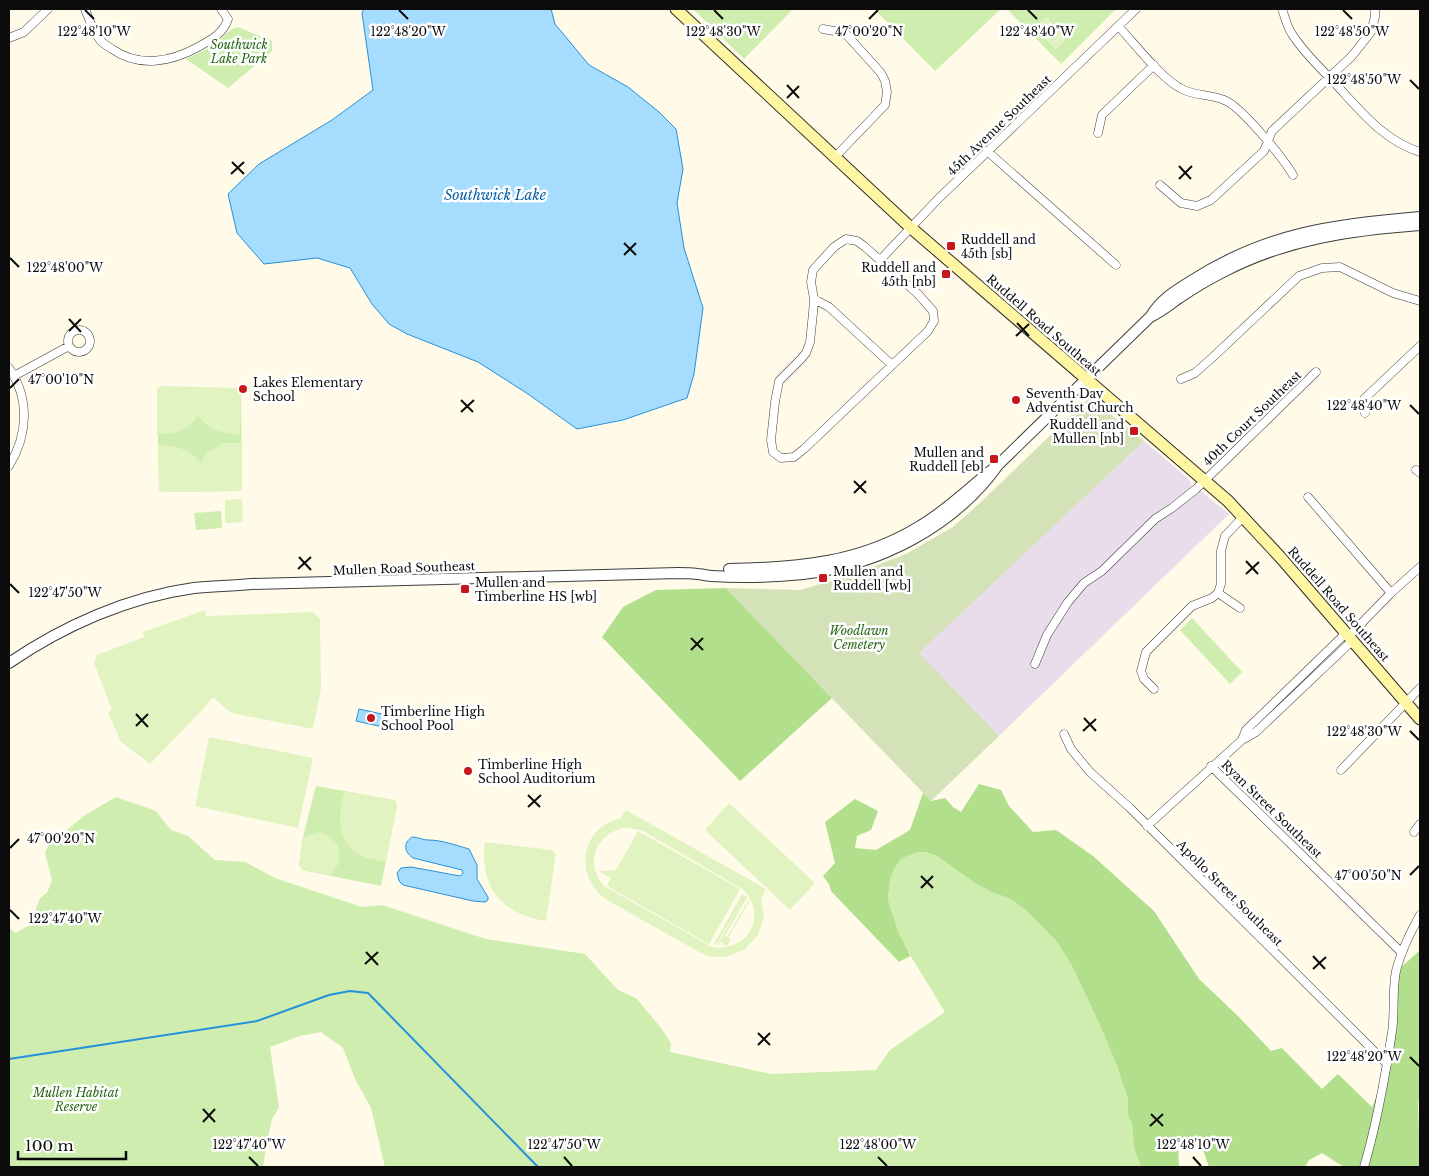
<svg xmlns="http://www.w3.org/2000/svg" width="1429" height="1176" font-family="'Libre Baskerville',serif">
<rect width="100%" height="100%" fill="#fffbe8"/>
<path fill="#eaddeb" d="M1144,441L1190,480L1191,484L1199,491L1202,492L1229,514L999,736L918,653Z"/>
<path fill="#ceedae" d="M693,9H793L744,59Z
M874,9H1001L935,71Z
M1007,9H1116L1061,64Z
M238,27L272,41V51L228,88L186,59L209,48L232,29Z
M239,388L241,390L242,488L239,491L163,492L159,490L157,389Z
M221,511L222,528L196,530L194,513Z
M1192,618L1242,672L1230,684L1180,630Z
M316,786L394,800L397,805L381,886L302,870L299,865L303,837Z
M116,797L156,811L171,830L188,836L215,860L245,862L275,878L362,907L382,905L486,939L585,954L618,990L636,998L661,1028L671,1043L670,1052L771,1074L876,1070L890,1050L945,1012L907,950L898,931L888,900L890,880L894,869L901,859L917,852H925L937,856L976,884L994,893L1011,899L1027,911L1057,942L1071,964L1100,1025L1117,1066L1128,1099V1115L1132,1124L1134,1148L1141,1167H385L371,1108L355,1079L343,1048L321,1032L300,1036L270,1047L279,1107L272,1119L267,1141L263,1167H9V927L15,933L30,925L40,898L47,893L52,880L45,853L48,846L85,815Z"/>
<path fill="#b1df8c" d="M726,588L832,698L740,781L602,637L623,607L656,590Z
M979,784L1001,790L1009,806L1033,832L1056,830L1093,856L1154,911L1199,979L1239,1017L1271,1051L1282,1048L1322,1089L1338,1074L1372,1107L1386,1073L1396,972L1420,950V1089L1418,1105L1420,1167H1344L1322,1153L1309,1160L1305,1167H1209L1200,1141L1178,1144L1179,1167H1141L1134,1148L1132,1124L1128,1115V1099L1117,1066L1100,1025L1071,964L1057,942L1027,911L1011,899L994,893L976,884L937,856L925,852H917L901,859L894,869L890,880L888,900L898,931L910,956L899,962L831,891L829,884L823,876L835,863L825,822L855,799L878,811L871,830L857,836L855,848L876,850L910,830L923,793L931,801L945,798L953,807L961,812Z"/>
<path fill="#d4e2b8" d="M1088,399L1093,400L1144,441L919,653L999,736L931,801L726,588L800,590L854,574L906,554L953,527L981,502Z"/>
<path fill="#e1f3c1" fill-rule="evenodd" d="M1046,17L1066,39L1056,50L1035,28Z
M160,386L239,388L241,390L240,435C223,433 208,431 198,415C187,432 176,434 157,434V389Z
M223,443H242V488L239,491L162,492L159,490L158,445C175,446 190,448 201,463L206,454Z
M242,499L243,522L225,523V500Z
M205,610L206,616L313,612L320,619L321,688L313,729L231,713L213,697L203,709L150,764L121,742L108,712L112,710L94,663L97,655L144,637L143,632Z
M209,737L313,758L298,828L195,806Z
M345,791L394,800L397,805L386,862C376,860 365,859 356,853C336,840 338,810 345,791Z
M729,803L815,883L790,910L705,830Z
M626,810L766,889L761,899L764,916L758,935L744,950L725,957H711L699,952L607,900C573,877 580,827 621,818ZM623,828H629L643,831L744,890C768,917 747,953 712,947L604,886C585,864 594,836 623,828Z
M638,831L740,889L709,944L607,886L611,878L601,873L600,871L616,870Z
M318,832C341,837 347,859 330,875L302,870L299,865L303,837Z
M485,842L552,850L556,854L546,921C502,914 479,888 485,842Z
M742,894L747,897L725,936L727,937L749,899L750,900L728,938L731,939L727,946L721,942L718,946H717L741,903L716,945L714,944Z"/>
<path fill="#a6dcfd" stroke="#2691db" d="M364,9H551L555,24L589,65L628,87L659,112L676,129L683,169L677,203L684,248L703,308L694,374L687,398L623,420L577,429L528,394L478,362L407,334L389,324L372,304L350,268L317,258L264,264L237,233L228,194L259,164L332,120L373,90L362,13Z
M359,709L386,715L383,727L356,721Z
M412,837C418,837 423,840 428,840C442,840 455,845 469,849L477,865V879L488,897V900L485,902L473,901L403,885L399,881L397,873L401,868L411,867L460,876L463,873L462,870L413,858C404,852 403,843 412,837Z"/>
<g fill="none" stroke-linecap="round" stroke-linejoin="round">
<path stroke="#2691db" stroke-width="2" d="M9,1059L257,1021L329,995L350,991L368,993L538,1167"/>
<g stroke="#3e3e3e" stroke-width="9">
<path id="minor" d="M85,9C89,19 93,31 100,40C103,44 108,46 112,49C139,68 171,62 198,47C211,40 223,34 228,19L221,9
M1282,9C1285,17 1287,27 1292,34C1302,50 1316,64 1329,77C1357,106 1381,140 1420,152
M1118,26C1136,45 1159,76 1180,88C1193,96 1210,94 1224,100C1241,106 1283,158 1293,175
M823,29L845,33L881,73L885,81L887,92L885,105L835,157
M9,38L24,32L48,9
M1098,133L1102,115L1154,65
M987,151L1116,265
M1160,185L1181,203L1197,206L1211,200L1264,151L1272,131L1352,56L1371,32L1375,17V9
M846,239L857,241L864,246L918,294L933,311L934,321L928,331L804,449L794,457L781,458L773,452L771,440L775,402L779,381L801,359L806,353L810,342L813,313L814,299L811,282L813,270L834,247Z
M880,260L939,198L1136,9
M814,299L829,307L892,365
M68 341a11 11 0 1 1 22 0a11 11 0 1 1-22 0Z
M9,368C30,399 28,435 9,466
M14,376L69,346
M1181,379L1195,373L1213,357L1299,276L1322,268L1340,267L1393,293L1420,301
M1365,413L1363,405L1364,399L1420,346
M1416,470L1420,473
M1308,497L1391,593
M1218,593L1240,608
M1346,633L1246,730L1242,740L1256,732L1353,640
M1349,636L1391,593L1420,567
M1035,664L1047,635L1068,602L1084,583L1102,571L1155,519L1172,508L1196,489L1316,372
M1154,689L1144,679L1141,671L1146,652L1192,606L1212,598L1218,593L1221,584V551L1225,536L1243,517
M1064,734L1071,749L1090,772L1130,808L1387,1064
M1211,766L1402,953
M1341,770L1420,688
M1147,826L1242,740
M1414,832L1420,824
M1364,1167C1377,1123 1385,1078 1392,1032C1395,1012 1392,991 1396,971C1401,951 1410,933 1420,915"/>
</g>
<g stroke="#3e3e3e" stroke-width="12">
<path id="tertiary" d="M1151,316C1160,300 1175,291 1191,281C1266,233 1334,224 1420,217
M729,569C797,568 860,563 920,526C949,509 972,485 998,465L1150,317C1161,312 1169,305 1179,298C1194,288 1209,279 1225,271C1287,239 1352,230 1420,225
M9,663C63,626 128,597 194,588C213,586 232,586 251,584L678,573C684,573 690,573 697,574C702,574 707,576 712,576C741,578 774,577 803,574C879,565 954,527 998,465"/>
</g>
<g stroke="#2d2d2d" stroke-width="13">
<path id="secondary" d="M676,9L910,227L1228,501L1281,558L1420,719"/>
</g>
<use href="#minor" stroke="#fff" stroke-width="8"/>
<use href="#tertiary" stroke="#fff" stroke-width="10"/>
<use href="#secondary" stroke="#fff6a3" stroke-width="11"/>
</g>
<path fill="none" stroke="#0b0b0b" stroke-width="2" d="M85,10L94,19M399,10L408,19M714,10L723,19M1028,10L1037,19M1343,10L1352,19M869,19L878,10M1410,80L1419,89M787,85L799,98M787,98L799,86M232,162L244,174M1179,166L1191,179M231,174L244,162M1179,179L1192,166M624,243L636,255M624,255L636,243M10,258L19,267M69,319L81,332M1017,323L1029,336M69,331L81,319M1016,336L1029,324M10,388L19,379M461,400L473,412M1410,405L1419,414M461,412L474,400M854,481L866,493M854,493L866,481M299,557L311,570M1246,561L1258,574M298,569L311,557M1246,574L1259,562M10,584L19,593M691,638L703,650M691,650L703,638M136,714L148,727M1084,718L1096,731M136,726L148,714M1083,731L1096,719M1410,731L1419,740M528,795L540,807M528,807L541,795M10,848L19,839M1410,875L1419,866M921,876L933,888M921,888L933,876M10,910L19,919M366,952L378,965M1313,956L1325,969M365,964L378,952M1313,969L1326,957M758,1033L770,1045M758,1045L770,1033M1410,1057L1419,1066M203,1109L215,1122M1151,1114L1163,1126M203,1122L215,1109M1150,1126L1163,1114M249,1157L258,1166M564,1157L572,1166M878,1157L887,1166M1193,1157L1201,1166"/>
<g fill="#c7161c" stroke="#fff" stroke-width="2">
<rect x="946" y="241" width="10" height="10" rx="2.5"/>
<rect x="941" y="269" width="10" height="10" rx="2.5"/>
<circle cx="243" cy="389" r="5"/>
<circle cx="1016" cy="400" r="5"/>
<rect x="1129" y="426" width="10" height="10" rx="2.5"/>
<rect x="989" y="454" width="10" height="10" rx="2.5"/>
<rect x="818" y="573" width="10" height="10" rx="2.5"/>
<rect x="460" y="584" width="10" height="10" rx="2.5"/>
<circle cx="371" cy="718" r="5"/>
<circle cx="468" cy="771" r="5"/>
</g>
<g text-anchor="middle" dominant-baseline="central" stroke-width="5" stroke-linejoin="round" paint-order="stroke">
<g font-size="12" font-style="italic" fill="#266816" stroke="#fff">
<text x="239" y="44">Southwick<tspan x="239" dy="14">Lake Park</tspan></text>
<text x="859" y="630">Woodlawn<tspan x="859" dy="14">Cemetery</tspan></text>
<text x="76" y="1092">Mullen Habitat<tspan x="76" dy="14">Reserve</tspan></text>
</g>
<g font-size="12" fill="#0b0b0b" stroke="#fff">
<text transform="translate(999 125) rotate(-44)">45th Avenue Southeast</text>
<text transform="translate(1044 325) rotate(41)">Ruddell Road Southeast</text>
<text transform="translate(1252 418) rotate(-44)">40th Court Southeast</text>
<text transform="translate(404 568) rotate(-2)">Mullen Road Southeast</text>
<text transform="translate(1339 604) rotate(49)">Ruddell Road Southeast</text>
<text transform="translate(1272 809) rotate(44)">Ryan Street Southeast</text>
<text transform="translate(1230 893) rotate(45)">Apollo Street Southeast</text>
</g>
<g font-size="12" fill="#0b0b0b" stroke="#fff" text-anchor="start">
<text x="961" y="239">Ruddell and<tspan x="961" dy="14">45th [sb]</tspan></text>
<text x="936" y="267" text-anchor="end">Ruddell and<tspan x="936" dy="14">45th [nb]</tspan></text>
<text x="253" y="382">Lakes Elementary<tspan x="253" dy="14">School</tspan></text>
<text x="1026" y="393">Seventh Day<tspan x="1026" dy="14">Adventist Church</tspan></text>
<text x="1124" y="424" text-anchor="end">Ruddell and<tspan x="1124" dy="14">Mullen [nb]</tspan></text>
<text x="984" y="452" text-anchor="end">Mullen and<tspan x="984" dy="14">Ruddell [eb]</tspan></text>
<text x="833" y="571">Mullen and<tspan x="833" dy="14">Ruddell [wb]</tspan></text>
<text x="475" y="582">Mullen and<tspan x="475" dy="14">Timberline HS [wb]</tspan></text>
<text x="381" y="711">Timberline High<tspan x="381" dy="14">School Pool</tspan></text>
<text x="478" y="764">Timberline High<tspan x="478" dy="14">School Auditorium</tspan></text>
</g>
<g font-size="14" font-style="italic" fill="#0961a7" stroke="#fff">
<text x="495" y="195">Southwick Lake</text>
</g>
</g>
<g font-size="12" text-anchor="middle" fill="#0b0b0b" stroke="#fff" stroke-width="5" stroke-linejoin="round" paint-order="stroke">
<text x="869" y="36">47°00'20"N</text>
<text x="94" y="36">122°48'10"W</text>
<text x="408" y="36">122°48'20"W</text>
<text x="723" y="36">122°48'30"W</text>
<text x="1037" y="36">122°48'40"W</text>
<text x="1352" y="36">122°48'50"W</text>
<text x="1364" y="84">122°48'50"W</text>
<text x="65" y="272">122°48'00"W</text>
<text x="61" y="384">47°00'10"N</text>
<text x="1364" y="410">122°48'40"W</text>
<text x="65" y="597">122°47'50"W</text>
<text x="1364" y="736">122°48'30"W</text>
<text x="61" y="843">47°00'20"N</text>
<text x="1368" y="880">47°00'50"N</text>
<text x="65" y="923">122°47'40"W</text>
<text x="1364" y="1061">122°48'20"W</text>
<text x="249" y="1149">122°47'40"W</text>
<text x="564" y="1149">122°47'50"W</text>
<text x="878" y="1149">122°48'00"W</text>
<text x="1193" y="1149">122°48'10"W</text>
</g>
<rect width="1429" height="1176" fill="none" stroke="#0b0b0b" stroke-width="20"/>
<path d="M18 1151v8h108v-8" fill="none" stroke="#0b0b0b" stroke-width="2.5"/>
<text x="25" y="1151" font-size="15" fill="#0b0b0b" stroke="#ffffff" stroke-width="4" paint-order="stroke">100 m</text>
</svg>
